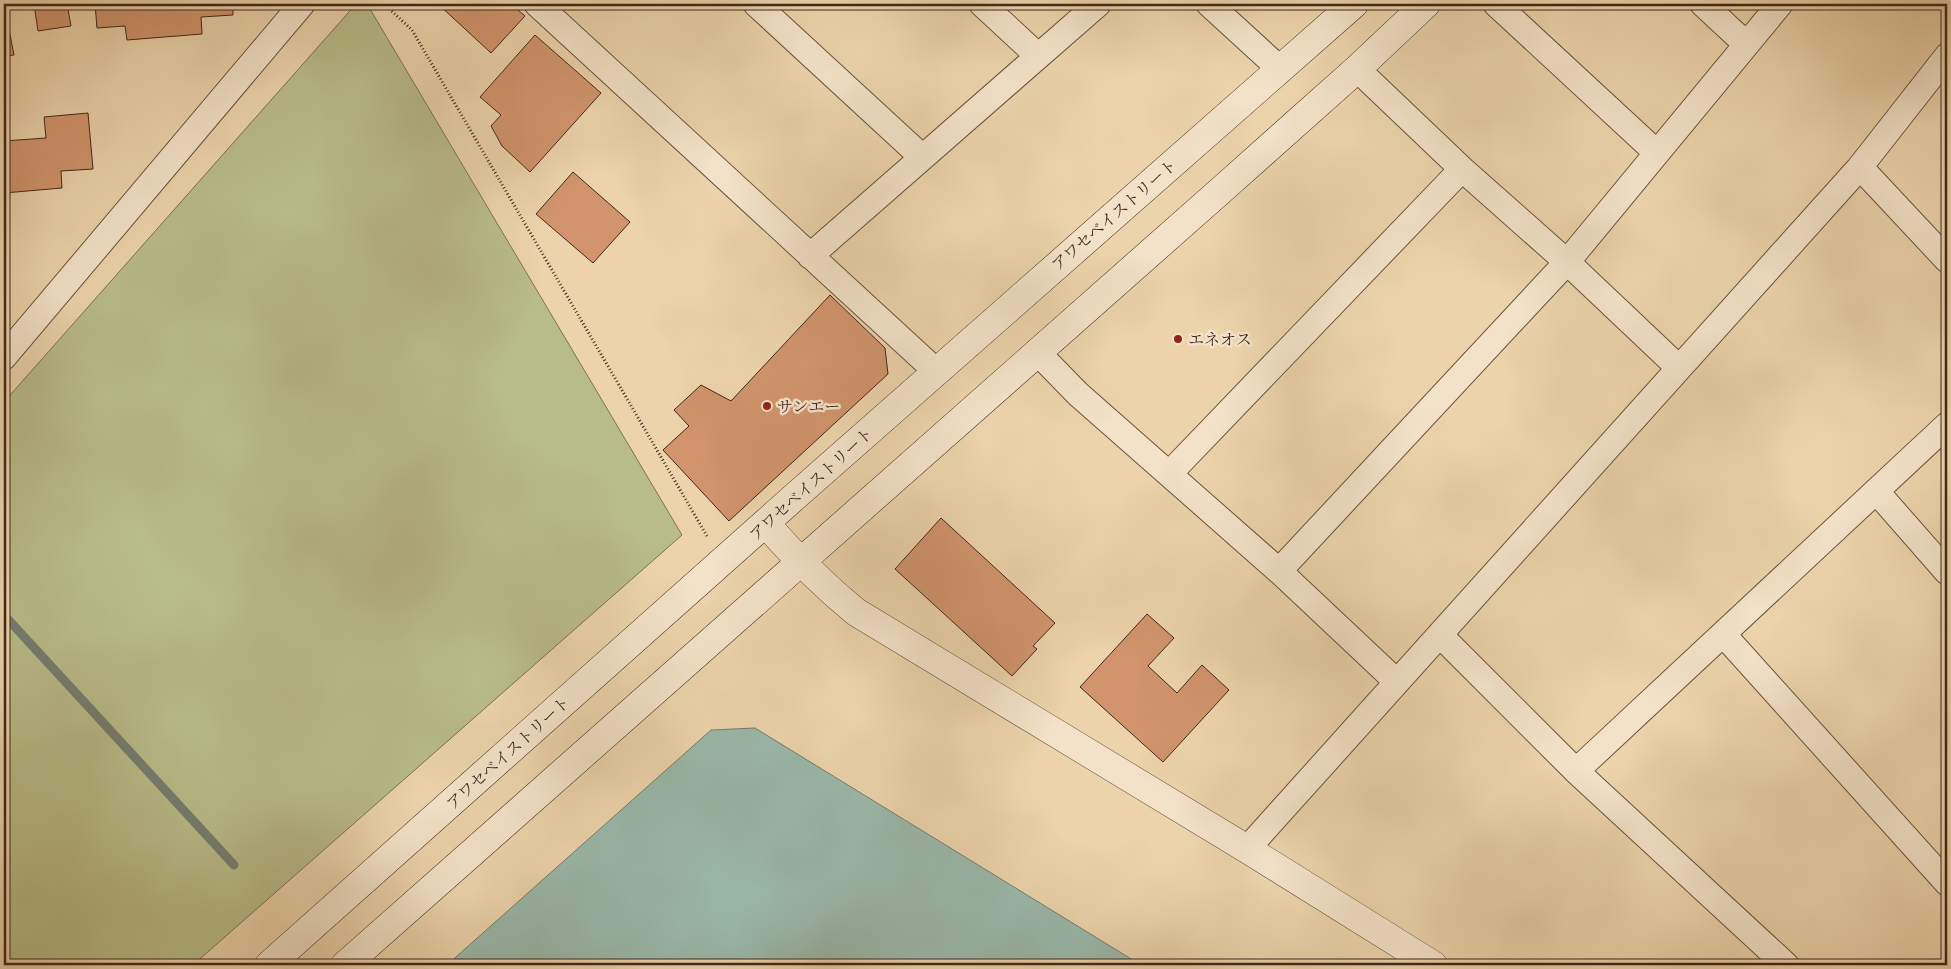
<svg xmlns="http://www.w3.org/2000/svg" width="1951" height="969" font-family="'IM FELL French Canon','Noto Serif JP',serif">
<rect width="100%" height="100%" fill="#ecd3ab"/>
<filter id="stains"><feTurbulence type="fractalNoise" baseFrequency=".004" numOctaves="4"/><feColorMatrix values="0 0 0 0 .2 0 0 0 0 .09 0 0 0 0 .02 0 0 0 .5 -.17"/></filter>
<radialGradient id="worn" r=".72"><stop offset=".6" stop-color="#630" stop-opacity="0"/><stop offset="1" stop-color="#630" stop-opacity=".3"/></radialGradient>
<path fill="#b8bc89" stroke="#7d7252" d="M356,4H367L682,535L193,965H4V402Z"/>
<path fill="#99b8aa" stroke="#767e71" d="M755,728L1141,965H447L711,730Z"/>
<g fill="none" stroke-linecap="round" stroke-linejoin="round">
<path stroke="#767e71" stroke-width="9" d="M4,615L234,865"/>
</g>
<path fill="#d1946c" stroke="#42271b" d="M4,4L14,55L4,56Z
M34,4H67L71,26L38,31Z
M95,4H233V15L201,17L202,34L127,40L125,26L97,28Z
M438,4H511L525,16L491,53Z
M535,35L601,93L530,172L502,146L491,126L501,115L480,97Z
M88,113L93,169L61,171L62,188L4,193V141L46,138L44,117Z
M573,172L630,222L593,263L536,214Z
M830,295L885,348L888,374L729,521L663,450L689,426L674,410L701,385L731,401Z
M941,518L1055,623L1033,646L1037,649L1012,676L895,569Z
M1147,614L1174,638L1148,666L1177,693L1202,665L1229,690L1163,762L1080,687Z"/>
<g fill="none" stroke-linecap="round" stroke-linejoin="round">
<g stroke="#6c523f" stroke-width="27">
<path id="minor" d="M537,4L937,372
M756,4L922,157
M982,4L1038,56
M1209,4L1280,69
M1496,4L1657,153
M1703,4L1746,44
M1357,69L1462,169L1567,262L1679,368
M1860,167L1947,260
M810,256L1098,4
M1038,353L1078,394L1279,571L1397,682
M4,357L302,4
M1169,474L1462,169
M1876,491L1947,572
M1279,571L1567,262L1780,4
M1723,634L1947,883
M1440,635L1576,771L1786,965
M1576,771L1947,425
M1247,849L1860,167L1947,56"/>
</g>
<g stroke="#6c523f" stroke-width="29">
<path id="tertiary" d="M766,524C794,556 823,585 856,612L1247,849L1433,965"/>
</g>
<g stroke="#42271b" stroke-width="29">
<path id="secondary" d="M269,965L800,492L1354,4
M345,965L1219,192L1357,69L1426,4"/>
</g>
<path stroke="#42271b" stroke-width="3" stroke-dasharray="1 2.5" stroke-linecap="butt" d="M384,4L412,30L707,536"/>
<use href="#minor" stroke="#f3e2c8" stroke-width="25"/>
<use href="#tertiary" stroke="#f3e2c8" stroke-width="28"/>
<use href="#secondary" stroke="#f3e2c8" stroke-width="28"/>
</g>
<g fill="#8f2418" stroke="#f3e2c8" stroke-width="2">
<circle cx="1178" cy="339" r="5"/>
<circle cx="767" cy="406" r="5"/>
</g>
<g text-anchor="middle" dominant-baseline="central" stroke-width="5" stroke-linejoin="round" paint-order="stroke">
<g font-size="16" fill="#42271b" stroke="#f3e2c8">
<text transform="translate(1114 215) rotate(-41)">アワセベイストリート</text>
<text transform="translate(811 484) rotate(-42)">アワセベイストリート</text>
<text transform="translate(508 753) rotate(-42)">アワセベイストリート</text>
</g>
<g font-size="16" fill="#42271b" stroke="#f3e2c8" text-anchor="start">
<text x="1188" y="339">エネオス</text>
<text x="777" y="406">サンエー</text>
</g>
</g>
<rect width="1951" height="969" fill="none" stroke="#ecd3ab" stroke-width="20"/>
<rect x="5" y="5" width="1941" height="959" fill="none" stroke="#42271b" stroke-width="2.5"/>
<rect x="10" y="10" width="1931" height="949" fill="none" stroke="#42271b"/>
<rect width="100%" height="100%" filter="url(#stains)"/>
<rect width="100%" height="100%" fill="url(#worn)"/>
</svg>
